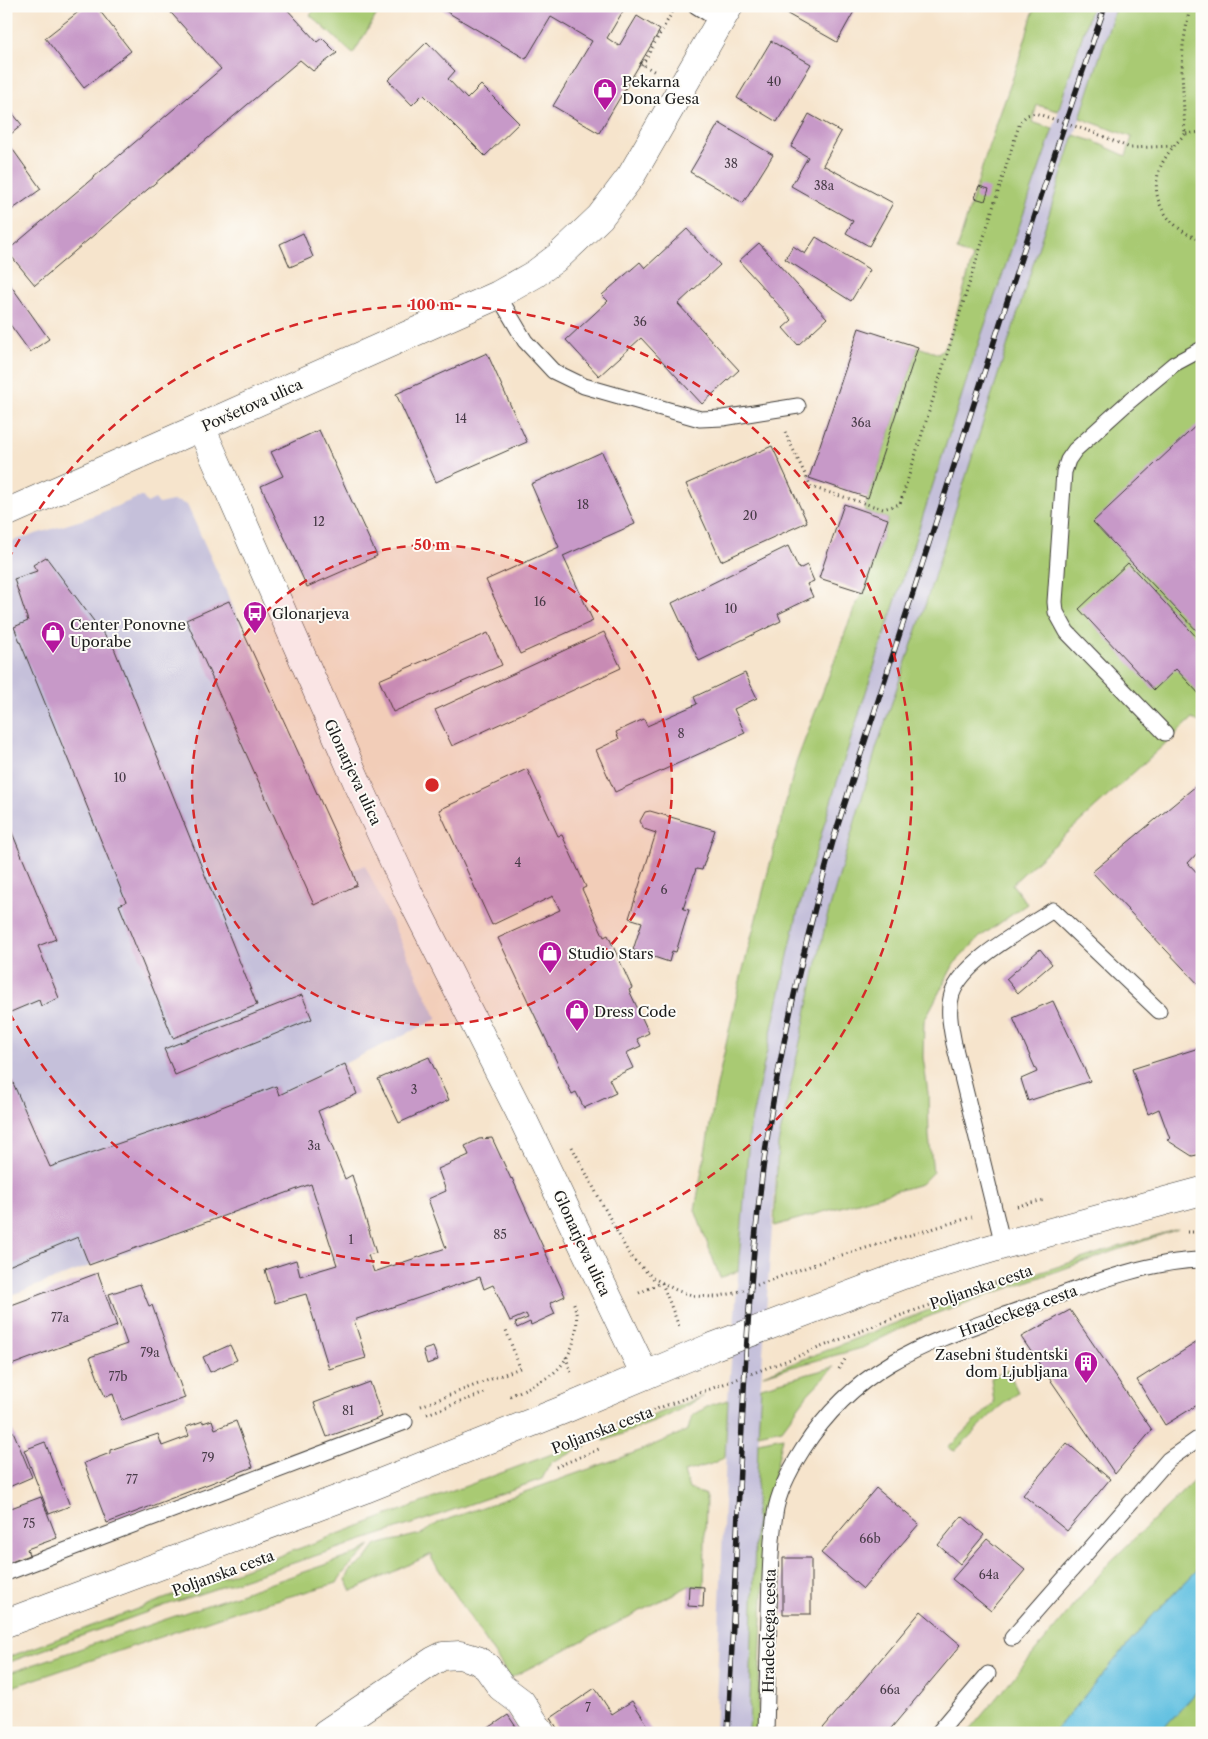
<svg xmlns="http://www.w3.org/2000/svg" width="1208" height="1739" font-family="'Libre Caslon Text',serif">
<rect width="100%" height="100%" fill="#fdfcf7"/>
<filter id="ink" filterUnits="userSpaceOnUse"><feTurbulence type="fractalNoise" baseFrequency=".02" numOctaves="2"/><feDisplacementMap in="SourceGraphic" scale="10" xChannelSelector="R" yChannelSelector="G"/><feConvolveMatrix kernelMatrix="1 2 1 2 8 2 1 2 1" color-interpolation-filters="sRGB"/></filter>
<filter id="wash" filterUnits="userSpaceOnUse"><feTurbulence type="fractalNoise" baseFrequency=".0096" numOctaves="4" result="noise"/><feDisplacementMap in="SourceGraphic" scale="20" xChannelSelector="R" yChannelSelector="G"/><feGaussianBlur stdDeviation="1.12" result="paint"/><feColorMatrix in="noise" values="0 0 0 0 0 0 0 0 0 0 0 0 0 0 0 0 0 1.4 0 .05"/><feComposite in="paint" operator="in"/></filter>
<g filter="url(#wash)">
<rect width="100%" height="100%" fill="#f6e4cc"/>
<path fill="#c5c0da" d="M1092,6H1116L922,615L877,746L826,921L794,1069L778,1144L760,1395L749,1733H715L728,1400L750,1127L765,1060L797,915L836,785L979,342L1053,129Z
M142,496L147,503L155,499L159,504L172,501L180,502L187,505L352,870L365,865L437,1019L279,1095L311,1184L6,1297V543L85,519Z"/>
<path fill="#a9ca73" stroke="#627348" d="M318,6H376L380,9L353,54L310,15Z
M1035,6H1092L1058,111L1037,105L1032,122L1053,129L979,342L836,785L797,915L750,1127L738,1271L720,1278L695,1210L716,1090L739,985L796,763L854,609L863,592L888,519L865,511L868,498L918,347L939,354L949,340L973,257L957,250L988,148L1018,63Z
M1116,6H1202V723L1192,719L1012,884L1027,904L980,937L954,964L924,1021L923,1057L928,1093L929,1136L933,1172L921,1184L774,1226L778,1144L826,921L877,746L922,615L1074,135L1093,141L1126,156L1132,137L1080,118Z
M1178,1229L940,1312L908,1325L862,1348L763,1375L939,1306L1108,1250Z
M834,1367L808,1394L782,1429L758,1434L761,1387Z
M1008,1370L1018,1392L997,1409L955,1451L948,1448L994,1403L991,1378Z
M704,1396L664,1418L604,1441L602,1435Z
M728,1400L725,1456L715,1463L684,1472L689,1489L706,1495L704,1587L689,1586L510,1678L432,1559V1554L352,1591L346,1580L350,1571L365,1560L376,1545L424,1533L438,1523L642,1450L688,1430L692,1416L710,1405Z
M783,1437L767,1508L757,1733H749L758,1442Z
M584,1442L586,1447L551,1462L542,1479L427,1519L172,1603L7,1663L6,1658Z
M1202,1473V1565L1153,1615L1053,1733H967L1110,1562Z
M370,1546C359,1559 345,1567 337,1583L234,1612L6,1689V1674L359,1553Z
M1202,1686V1733H1159Z"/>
<path fill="#63c1e1" stroke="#406e7e" d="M1202,1565V1686L1159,1733H1053L1153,1615Z"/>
<g id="blocks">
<path fill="#c799c8" d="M86,6H96L131,51L84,88L45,38Z
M165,6H284L317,42L322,38L337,53L313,71L300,60L35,285L7,251L221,69Z
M437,6H626L607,38L619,46L637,16L660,30L599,133L553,106L592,41L551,17L526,59Z
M787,6H857L837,42L784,12Z
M771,41L811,64L777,122L737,98Z
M427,42L455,71L448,79L467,99L481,85L519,123L485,156L423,94L412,105L388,80Z
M6,105L22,125L6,138Z
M809,114L841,132L823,165L893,203L869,246L846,233L853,221L791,186L808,157L791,147Z
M719,123L773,155L743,203L690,172Z
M6,140L41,189L6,214Z
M979,186L989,189L985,201L975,198Z
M687,229L720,265L678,304L739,370L702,404L641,338L599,376L566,340L608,301L602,295L640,262L645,268Z
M303,233L313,257L290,267L280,244Z
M816,237L870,270L851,301L785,259L793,246L805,254Z
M759,243L827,318L798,345L783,328L792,320L739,261Z
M9,283L49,339L30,352L6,319V285Z
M859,328L918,347L868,498L809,478Z
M487,353L527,442L436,482L396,394Z
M1202,420V636L1093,522Z
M319,430L377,556L307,587L261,486L283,476L271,452Z
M772,446L807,522L721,561L686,484Z
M602,452L635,524L563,556L593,621L520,654L486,580L559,547L531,484Z
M844,504L888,519L863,592L819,578Z
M788,546L799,569L807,565L814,581L807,584L813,597L778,614L781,621L699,661L672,603Z
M46,557L114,648L257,1005L173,1038L119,905L126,902L14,627L28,621L14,579L37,571L33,565Z
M1128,563L1202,643V697L1176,669L1154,690L1079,609Z
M229,601L352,870L357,885L314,905L186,620Z
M604,632L621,668L452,746L435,710Z
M488,633L502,665L393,712L379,680Z
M745,673L757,698L734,709L745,733L615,792L596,750L619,739L616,732L644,719L647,726L697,704L694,697Z
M527,769L558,836L562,835L586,887L582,889L604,937L608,935L632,988L629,990L649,1033L637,1039L641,1046L626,1053L633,1068L609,1079L616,1093L584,1108L576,1092L572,1094L498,938L560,910L553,896L492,925L439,810Z
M1202,781V848L1188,863L1202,878V988L1092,872Z
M650,811L715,830L702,870L696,869L683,909L689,910L676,952L672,951L669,962L633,950L642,922L629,918L656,833L644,829L640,821L645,812Z
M6,818L56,939L38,946L59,998L41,1006L39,1000L6,1014Z
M1040,949L1052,964L1018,993L1006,979Z
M302,995L312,1019L175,1075L164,1049Z
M1053,1001L1090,1081L1028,1101L1021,1079L1037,1072L1013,1018Z
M1202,1047V1154L1192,1156L1167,1140L1170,1139L1159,1109L1148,1114L1132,1069Z
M429,1057L449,1100L399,1123L378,1079Z
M345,1064L357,1094L318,1111L345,1179L352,1175L376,1253L368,1255L374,1272L446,1248L428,1199L446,1191L438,1169L469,1155L465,1146L479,1139L492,1138L511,1179L512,1178L565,1296L550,1303L555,1314L531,1325L530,1322L517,1328L515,1323L528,1318L526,1314L510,1321L493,1285L484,1289L480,1277L354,1320L366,1358L329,1369L306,1294L275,1303L265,1270L296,1260L300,1276L337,1265L311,1184L89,1265L78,1237L6,1267V1067L50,1167L201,1115L276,1086L279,1095Z
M98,1273L117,1326L6,1367V1307Z
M140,1284L149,1306L152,1305L185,1398L122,1421L113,1394L105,1397L90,1357L127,1344L109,1294Z
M1070,1310L1152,1430L1115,1474L1021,1337Z
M1202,1339V1402L1165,1425L1137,1380Z
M230,1345L237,1360L210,1372L203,1357Z
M433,1347L438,1360L427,1364L423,1350Z
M370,1382L382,1417L327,1437L314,1403Z
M212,1420L215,1429L236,1421L253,1467L107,1523L84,1463L110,1453V1450L158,1434L162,1446L189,1436L186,1427L203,1421V1423Z
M13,1431L32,1477L9,1487L6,1481V1434Z
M45,1442L70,1506L49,1514L24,1450Z
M1067,1443L1110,1479L1067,1531L1023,1495Z
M876,1488L919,1524L863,1589L821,1553Z
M6,1495L11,1508L41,1497L57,1538L27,1549L29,1555L6,1564Z
M962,1516L984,1535L960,1564L938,1545Z
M987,1539L1025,1570L991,1611L952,1579Z
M783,1558H811V1614H783Z
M689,1586L704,1587L703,1607L688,1606Z
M921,1611L961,1645L887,1733H819Z
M595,1688L612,1714L632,1701L653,1733H560L551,1718Z
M508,1715L520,1733H481Z"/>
</g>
</g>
<g filter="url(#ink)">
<use href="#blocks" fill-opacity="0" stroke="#3d3a36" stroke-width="1"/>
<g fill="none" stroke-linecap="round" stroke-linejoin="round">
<g stroke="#3d3a36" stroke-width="17">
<path id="service" d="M696,6L720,21
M498,295L525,341L553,371L584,386L700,419L723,418L798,406
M1165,733L1067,632L1056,612L1055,602L1064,472L1068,460L1075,450L1126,404L1174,364L1202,349
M1003,1245L954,1044C951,1028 947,1010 952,994C964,960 1023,930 1053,910L1159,1011
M6,1573L405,1422
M1012,1638L1168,1460L1202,1436
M766,1733C767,1692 768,1652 769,1612C770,1579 770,1546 775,1514C778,1491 791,1468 803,1449C857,1365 924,1344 1013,1312C1071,1292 1140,1261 1202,1260
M938,1733L988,1674"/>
</g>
<g stroke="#3d3a36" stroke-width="29">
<path id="minor" d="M6,513L201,427
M326,1733L433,1661L443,1656L460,1655L477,1660L487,1667L501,1687L521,1702L541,1733"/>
</g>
<g stroke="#3d3a36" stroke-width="29">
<path id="tertiary" d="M645,1375L519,1111L409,894L358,784L201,427L498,295L535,274L559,256L600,217L631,176L729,6"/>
</g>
<g stroke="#3d3a36" stroke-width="29">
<path id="secondary" d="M6,1623L365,1489L563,1410L712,1347L903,1275L1003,1245L1202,1191"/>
</g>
<path stroke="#3d3a36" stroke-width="3" stroke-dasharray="1 4" stroke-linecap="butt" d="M1190,6L1183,45L1182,71L1185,134L1202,132
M640,63L657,73
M642,65L673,11
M1185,134C1173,146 1159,162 1157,180C1152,208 1177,233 1202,240
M785,432L811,487L883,509L900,504L1020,122L1027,115L1035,113L1095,133L1130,148L1173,146
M572,1147L630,1256L653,1278L678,1291L696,1296L715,1297L735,1293L835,1257L972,1217
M1017,1206L1045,1200
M1187,1232H1202
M662,1283L680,1329
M639,1293L661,1283
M566,1357L571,1373
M839,1369L846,1358
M510,1396C523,1390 536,1384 548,1377C572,1362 583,1327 573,1301
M421,1406L520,1368L506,1330
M427,1414L485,1393
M592,1433L796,1357L899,1316L1014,1276
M556,1467L599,1449"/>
<use href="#service" stroke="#fff" stroke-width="15"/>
<use href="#minor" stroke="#fff" stroke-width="28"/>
<use href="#tertiary" stroke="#fff" stroke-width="28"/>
<use href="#secondary" stroke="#fff" stroke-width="28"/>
<g stroke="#1c1c1c" stroke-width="5.5">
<path id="rail" d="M728,1733C732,1645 736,1556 740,1468C745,1361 751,1252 766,1146C781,1040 806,937 835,834L1056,150L1105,6"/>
</g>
<use href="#rail" stroke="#fdfcf7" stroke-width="4" stroke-dasharray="11" stroke-linecap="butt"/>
</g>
</g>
<circle cx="432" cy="785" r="240" fill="#d62828" fill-opacity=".12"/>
<g fill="none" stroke="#d62828" stroke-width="2.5" stroke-dasharray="9 6">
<circle cx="432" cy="785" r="240"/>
<path d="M8 560A480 480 0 1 1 8 1010"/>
</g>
<defs>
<g id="shop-pin" transform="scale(1.25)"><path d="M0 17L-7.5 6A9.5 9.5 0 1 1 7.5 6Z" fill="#b5179e" stroke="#fdfcf7"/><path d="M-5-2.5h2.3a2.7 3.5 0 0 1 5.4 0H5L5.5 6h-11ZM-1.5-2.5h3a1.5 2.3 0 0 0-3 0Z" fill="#fff"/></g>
<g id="bus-pin" transform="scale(1.25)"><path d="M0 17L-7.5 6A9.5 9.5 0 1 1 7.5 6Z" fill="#b5179e" stroke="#fdfcf7"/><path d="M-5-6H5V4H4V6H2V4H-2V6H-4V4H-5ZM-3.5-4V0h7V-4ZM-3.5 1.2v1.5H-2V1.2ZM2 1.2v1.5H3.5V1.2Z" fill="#fff"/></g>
<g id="building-pin" transform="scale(1.25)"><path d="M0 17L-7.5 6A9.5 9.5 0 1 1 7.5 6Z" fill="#b5179e" stroke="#fdfcf7"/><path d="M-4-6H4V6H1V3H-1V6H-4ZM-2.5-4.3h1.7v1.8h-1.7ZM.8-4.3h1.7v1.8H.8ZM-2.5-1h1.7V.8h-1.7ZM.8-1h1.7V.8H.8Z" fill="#fff"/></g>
</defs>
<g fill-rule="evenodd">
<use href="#shop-pin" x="605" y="90"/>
<use href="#bus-pin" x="255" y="613"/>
<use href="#shop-pin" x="53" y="633"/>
<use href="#shop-pin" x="550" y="953"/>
<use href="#shop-pin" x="577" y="1011"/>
<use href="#building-pin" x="1086" y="1363"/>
</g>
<g text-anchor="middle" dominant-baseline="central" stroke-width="4" stroke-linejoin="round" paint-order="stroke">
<g font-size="12" fill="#473b47">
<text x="774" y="81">40</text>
<text x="731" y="163">38</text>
<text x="824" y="185">38a</text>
<text x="640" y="321">36</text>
<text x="461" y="418">14</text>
<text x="861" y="422">36a</text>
<text x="583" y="504">18</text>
<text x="750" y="515">20</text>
<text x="319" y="521">12</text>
<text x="540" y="601">16</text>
<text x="731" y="608">10</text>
<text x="681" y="733">8</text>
<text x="120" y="777">10</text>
<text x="518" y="862">4</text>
<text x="664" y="889">6</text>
<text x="414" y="1089">3</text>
<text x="314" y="1145">3a</text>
<text x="500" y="1234">85</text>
<text x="351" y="1239">1</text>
<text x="60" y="1317">77a</text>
<text x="150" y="1352">79a</text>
<text x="118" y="1376">77b</text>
<text x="348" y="1410">81</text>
<text x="208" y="1457">79</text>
<text x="132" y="1479">77</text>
<text x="29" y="1523">75</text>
<text x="870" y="1538">66b</text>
<text x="989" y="1574">64a</text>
<text x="890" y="1689">66a</text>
<text x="588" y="1707">7</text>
</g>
<g font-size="15" fill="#1c1c1c" stroke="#fdfcf7" text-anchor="start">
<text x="622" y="81">Pekarna<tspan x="622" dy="17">Dona Gesa</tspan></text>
<text x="272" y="613">Glonarjeva</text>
<text x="70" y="624">Center Ponovne<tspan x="70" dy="17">Uporabe</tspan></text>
<text x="568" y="953">Studio Stars</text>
<text x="594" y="1011">Dress Code</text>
<text x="1068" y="1354" text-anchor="end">Zasebni študentski<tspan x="1068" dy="17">dom Ljubljana</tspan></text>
</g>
<g font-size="15" fill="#1c1c1c" stroke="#fdfcf7">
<text transform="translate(252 405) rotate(-24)">Povšetova ulica</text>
<text transform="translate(353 772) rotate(65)">Glonarjeva ulica</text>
<text transform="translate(582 1243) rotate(65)">Glonarjeva ulica</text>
<text transform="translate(981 1287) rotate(-19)">Poljanska cesta</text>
<text transform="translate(1018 1311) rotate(-20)">Hradeckega cesta</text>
<text transform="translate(602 1430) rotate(-21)">Poljanska cesta</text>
<text transform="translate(223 1573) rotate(-20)">Poljanska cesta</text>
<text transform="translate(769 1631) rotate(-89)">Hradeckega cesta</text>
</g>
</g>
<circle cx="432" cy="785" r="8" fill="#d62828" stroke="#fdfcf7" stroke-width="2.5"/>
<g font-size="15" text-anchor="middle" font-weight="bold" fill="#d62828" stroke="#fdfcf7" stroke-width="4" stroke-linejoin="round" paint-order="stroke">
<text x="432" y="310">100 m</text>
<text x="432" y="550">50 m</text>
</g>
<rect width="1208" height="1739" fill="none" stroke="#fdfcf7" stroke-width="25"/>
</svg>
